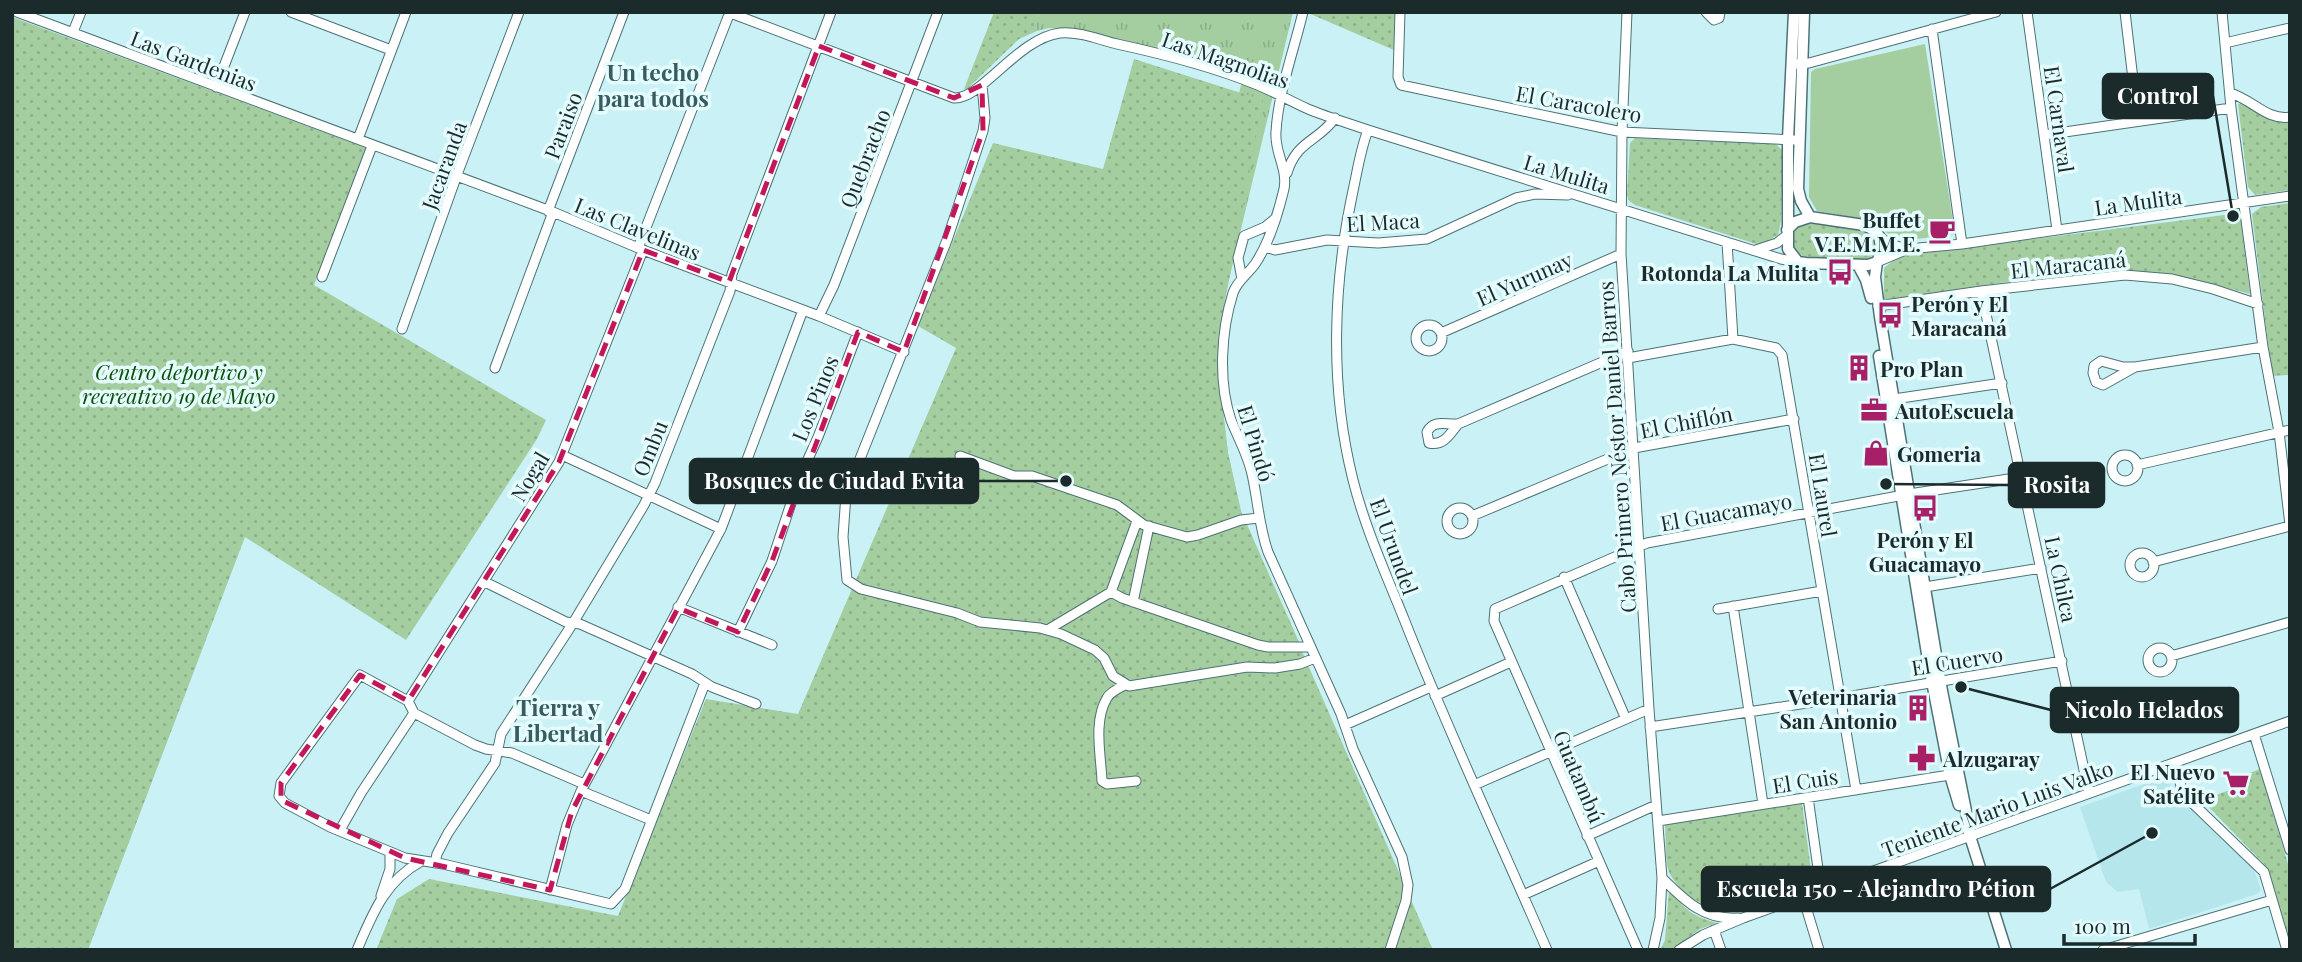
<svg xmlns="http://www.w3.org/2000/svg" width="2302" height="962" font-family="'Playfair Display',serif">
<defs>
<pattern id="grass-tufts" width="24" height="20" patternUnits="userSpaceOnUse" patternTransform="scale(1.75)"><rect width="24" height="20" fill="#a4cda0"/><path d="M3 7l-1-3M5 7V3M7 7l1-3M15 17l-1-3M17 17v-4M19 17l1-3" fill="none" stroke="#8db08a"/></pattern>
<pattern id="park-dots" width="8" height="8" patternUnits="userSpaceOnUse" patternTransform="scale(1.75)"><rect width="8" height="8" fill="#a4cda0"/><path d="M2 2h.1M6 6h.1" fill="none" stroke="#8db08a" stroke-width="1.8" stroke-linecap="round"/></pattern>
</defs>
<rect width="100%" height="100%" fill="#caf2f6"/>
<path fill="#b5e6eb" d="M2166,776L2174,793L2254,870L2261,890L2257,894L2149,929L2139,889L2118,892L2106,882L2080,807Z"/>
<path fill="url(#grass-tufts)" d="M1042,12H1293L1226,292L1218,338L1221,394L1228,453L1241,511L1303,651L1076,598L1219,175L1244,73L1083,31L1049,28L1037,31V16Z"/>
<path fill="url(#park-dots)" d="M994,12H1042L1037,16V31L1019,39L967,89H964Z
M1395,12L1394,50L1308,13V12Z
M12,17L367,148L314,285L546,420L537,439L406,640L245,537L88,950H12Z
M1134,59L1263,100L1218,338L1221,394L1228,453L1241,512L1433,950H376L397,899L429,879L618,916L706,699L798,714L956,348L918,326L993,143L1103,169Z
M2244,102C2263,112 2266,123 2290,121V190L2255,195L2248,187L2238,104Z
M1635,138L1776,144L1783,151L1781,221L1778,235L1764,243L1756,244L1635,205L1629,201L1627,195L1630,143Z
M2290,203V375L2272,376L2252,214L2261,207Z
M2240,213L2250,294L2197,280L2123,269L2069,273L1884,300V268L1899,256Z
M1811,222L1866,230C1876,237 1877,243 1875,254L1862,262L1802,256L1792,245L1793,230L1803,223Z
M2260,769L2290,871V944L2265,865L2202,800L2241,786L2239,777Z
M1802,803L1813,885C1771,902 1722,932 1683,891C1678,885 1670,877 1668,869C1665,856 1666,839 1665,825Z
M1669,890C1687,910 1689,915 1717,923L1700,929L1673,950H1660L1665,940Z"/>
<path fill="#a4cda0" d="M1925,44L1955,234L1909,240L1887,233L1874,221L1817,211L1809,197L1811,72L1815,69Z
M1736,862L1739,887L1704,891L1701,866Z"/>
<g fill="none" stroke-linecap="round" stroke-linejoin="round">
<g stroke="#4d7275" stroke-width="11">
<path id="minor" d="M17,12L553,212L643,250L819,316L904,352
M291,12L391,50
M728,12L954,98C981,100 1018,38 1060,33C1078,31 1100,40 1117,44C1163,54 1211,66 1255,84C1273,91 1290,101 1308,109C1327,117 1348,123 1368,130L1781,259L1798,262
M1303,12C1294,50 1278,93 1276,132C1274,152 1288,168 1284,189C1278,214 1270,242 1255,264C1248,274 1237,281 1233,293C1221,331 1218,382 1231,420C1238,438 1248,455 1252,474C1258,501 1259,527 1268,552L1341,714L1353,749L1402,857L1408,885L1406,901L1390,950
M1400,12L1398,77L1401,85L1622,132L1794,140
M1627,12L1622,132L1621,254L1649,709L1662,878L1660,918L1653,950
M1706,12L1714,20L1719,18L1720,12
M2027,12L2057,230
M2125,12L2138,121
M2222,12L2231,108L2263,347L2279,432L2290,525
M1932,29L1962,244
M73,32L81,12
M2225,43L2290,28
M1797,64L1809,63L1996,12
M982,85L985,118L983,131L947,240L846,494L843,537L847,580L861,589L957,613L980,622L1040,628L1061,634L1095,650L1104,658L1113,676L1129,686L1247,667L1275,668L1300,664L1315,658
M216,87L245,12
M2230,93C2252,99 2267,121 2290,117
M1368,130C1361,148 1358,167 1354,186C1333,281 1329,385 1353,480C1365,528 1386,574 1404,619C1448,731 1499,839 1547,950
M2044,135L2231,108
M358,139L406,12
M1287,173C1297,140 1318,142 1335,118
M548,211L624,12
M1879,236L1887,243L1906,249
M1727,242L1733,339
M1265,247L1275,250L1327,240L1378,243L1427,239L1516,198L1535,194L1568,195
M638,248L730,12
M1756,250L1777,243L1787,235
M1877,262L1908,249L1962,244L2290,196
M322,277L372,146
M1242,279L1238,258L1244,236L1265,227L1276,218
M1981,291L2089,793
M1878,306L1981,291L2125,275L2172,279L2213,289L2258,304
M819,316L834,285L938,12
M1416 338a13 13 0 1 1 26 0a13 13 0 1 1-26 0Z
M402,329L458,172L519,12
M1441,333L1621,254
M1628,358L1733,339L1776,348L1782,355L1856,790
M2135,367L2103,385L2096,382L2093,373L2094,366L2101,361L2123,367H2135L2263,347
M495,368L553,212
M1894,399L2002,383
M1458,424C1450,434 1444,446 1429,443L1427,432C1434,419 1445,425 1458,424L1628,351
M562,455L721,529
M2112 468a13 13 0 1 1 26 0a13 13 0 1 1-26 0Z
M960,456L1014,476H1032L1117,505L1144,525L1187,537L1198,535L1241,520L1259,518
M2137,465L2290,430
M1447 521a13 13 0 1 1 26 0a13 13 0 1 1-26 0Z
M1472,516L1634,448L1794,419
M2130 565a12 12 0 1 1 24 0a12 12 0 1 1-24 0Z
M2153,562L2290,526
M1564,577L1626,719
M485,582L566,622L580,624L692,674L712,687L756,704
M1925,587L2041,568
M1111,592L1122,598L1258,645L1268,647H1311
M1133,602L1149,526
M1733,606L1763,804
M678,607L772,645
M1718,609L1822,591
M1049,629L1111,592L1137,521
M738,632L772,561L799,479L818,437L858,332
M2148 660a12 12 0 1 1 24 0a12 12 0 1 1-24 0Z
M2171,656L2290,622
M1125,685C1119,688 1110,692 1107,698C1093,721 1101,756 1102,781L1107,784L1136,781
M1435,696L1511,662
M408,701L559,462L643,250
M1345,725L1431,687
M1650,727L1840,698L2062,661
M2254,734L2290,850
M2175,763L2183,794L2264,872L2287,950
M584,784L512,753L486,749L475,745L414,713L408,701L360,675L281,783L279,796L285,803L330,827L405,858L443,864L611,904L625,889L705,683
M1474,785L1649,709
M581,791L651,820
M1808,797L1821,890
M1658,821L1956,774
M340,830L361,793L414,713
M1587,836L1656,805
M435,863L437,854L448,833L495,763L501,734L573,623L644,505L655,483L730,291L732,274L831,12
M1662,878C1685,901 1704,920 1738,918
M550,890L567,825L581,791L721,529L803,310
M1523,895L1597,862
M381,896L390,869V853
M1803,897L1819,950
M1714,930L1721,950
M357,950C372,915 385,881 420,862
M1638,950L1494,621L1495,609L1647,543L1909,494L2022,477
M1679,950L1703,935L1743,918L2290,721
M2103,950L2272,900"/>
</g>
<g stroke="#4d7275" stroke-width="13">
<path id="major" d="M1794,12L1788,139V249L1798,262L1806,263L1868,265L1877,262
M1804,12L1798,189L1801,201L1810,217
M1787,230L1795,222L1810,217L1864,225L1874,230L1879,236L1882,250L1877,262L1875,277L1880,317L1942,691L1971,836
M1858,265L1866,280L1871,298
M1879,356L1929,666L1950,775L1959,805
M1968,830L2006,950"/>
</g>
<use href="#minor" stroke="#fff" stroke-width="9"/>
<use href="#major" stroke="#fff" stroke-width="10"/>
</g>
<path fill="none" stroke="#c2185b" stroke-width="5" stroke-dasharray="14 9" stroke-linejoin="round" d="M819,46L954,98L982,85L983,131L904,352L858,332L772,561L738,632L678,608L572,811L550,890L405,858L281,800V783L360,675L408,701L559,462L643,250L729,282Z"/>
<defs>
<g id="cafe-bare" transform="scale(2.1)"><path d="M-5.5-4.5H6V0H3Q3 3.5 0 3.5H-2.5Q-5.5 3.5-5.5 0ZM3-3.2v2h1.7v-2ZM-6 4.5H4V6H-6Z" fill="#a71f67" stroke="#e4fcfe" stroke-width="2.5" paint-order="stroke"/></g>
<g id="bus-bare" transform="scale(2.1)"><path d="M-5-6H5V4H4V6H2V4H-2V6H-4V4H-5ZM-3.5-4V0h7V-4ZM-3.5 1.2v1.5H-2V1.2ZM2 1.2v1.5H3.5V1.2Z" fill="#a71f67" stroke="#e4fcfe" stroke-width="2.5" paint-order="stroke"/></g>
<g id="building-bare" transform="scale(2.1)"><path d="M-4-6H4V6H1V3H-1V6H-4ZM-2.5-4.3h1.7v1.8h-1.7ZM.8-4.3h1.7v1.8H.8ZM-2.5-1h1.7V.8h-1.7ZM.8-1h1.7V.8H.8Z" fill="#a71f67" stroke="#e4fcfe" stroke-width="2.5" paint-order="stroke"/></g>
<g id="office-bare" transform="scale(2.1)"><path d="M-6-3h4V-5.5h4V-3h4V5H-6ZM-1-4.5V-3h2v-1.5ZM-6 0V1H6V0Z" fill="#a71f67" stroke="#e4fcfe" stroke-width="2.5" paint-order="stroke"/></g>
<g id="shop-bare" transform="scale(2.1)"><path d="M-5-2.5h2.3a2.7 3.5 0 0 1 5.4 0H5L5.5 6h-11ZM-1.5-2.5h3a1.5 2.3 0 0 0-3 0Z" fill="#a71f67" stroke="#e4fcfe" stroke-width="2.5" paint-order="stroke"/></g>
<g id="pharmacy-bare" transform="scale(2.1)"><path d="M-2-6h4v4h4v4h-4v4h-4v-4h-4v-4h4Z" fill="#a71f67" stroke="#e4fcfe" stroke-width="2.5" paint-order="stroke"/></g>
<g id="supermarket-bare" transform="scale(2.1)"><path d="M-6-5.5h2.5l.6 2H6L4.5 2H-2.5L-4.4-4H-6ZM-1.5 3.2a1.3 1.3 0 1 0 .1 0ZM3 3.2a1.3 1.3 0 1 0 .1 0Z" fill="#a71f67" stroke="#e4fcfe" stroke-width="2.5" paint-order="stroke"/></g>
</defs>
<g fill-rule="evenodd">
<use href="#cafe-bare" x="1942" y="231"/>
<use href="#bus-bare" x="1840" y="272"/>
<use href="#bus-bare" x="1890" y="315"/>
<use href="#building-bare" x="1859" y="368"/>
<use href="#office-bare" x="1874" y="410"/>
<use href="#shop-bare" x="1876" y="453"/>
<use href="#bus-bare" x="1925" y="508"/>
<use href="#building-bare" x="1918" y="708"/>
<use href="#pharmacy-bare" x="1922" y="758"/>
<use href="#supermarket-bare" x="2236" y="783"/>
</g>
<g text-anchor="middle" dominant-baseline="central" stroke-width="7" stroke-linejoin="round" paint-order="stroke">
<g font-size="21" fill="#1b2a2b" stroke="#e4fcfe">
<text transform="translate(1226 59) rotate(19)">Las Magnolias</text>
<text transform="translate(194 60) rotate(21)">Las Gardenias</text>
<text transform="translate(1579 103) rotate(10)">El Caracolero</text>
<text transform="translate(2060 119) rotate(82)">El Carnaval</text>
<text transform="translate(562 125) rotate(-69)">Paraiso</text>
<text transform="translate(864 158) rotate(-69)">Quebracho</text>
<text transform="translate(443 165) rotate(-70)">Jacaranda</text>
<text transform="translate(1567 173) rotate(17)">La Mulita</text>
<text transform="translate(2138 201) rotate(-8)">La Mulita</text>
<text transform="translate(1383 221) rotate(-3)">El Maca</text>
<text transform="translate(638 228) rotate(22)">Las Clavelinas</text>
<text transform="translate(2068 264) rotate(-6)">El Maracaná</text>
<text transform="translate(1524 278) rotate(-24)">El Yurunay</text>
<text transform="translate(814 398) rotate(-68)">Los Pinos</text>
<text transform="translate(1686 421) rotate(-11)">El Chiflón</text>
<text transform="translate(1257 443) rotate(73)">El Pindó</text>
<text transform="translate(1616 447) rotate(-94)">Cabo Primero Néstor Daniel Barros</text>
<text transform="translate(649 448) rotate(-68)">Ombu</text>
<text transform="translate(529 476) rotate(-59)">Nogal</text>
<text transform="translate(1824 495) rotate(81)">El Laurel</text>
<text transform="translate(1726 511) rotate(-10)">El Guacamayo</text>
<text transform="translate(1395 546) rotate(70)">El Urundel</text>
<text transform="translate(2062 579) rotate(78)">La Chilca</text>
<text transform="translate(1957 660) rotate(-9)">El Cuervo</text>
<text transform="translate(1580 776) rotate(67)">Guatambú</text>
<text transform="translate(1805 780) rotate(-9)">El Cuis</text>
<text transform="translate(1997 808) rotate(-20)">Teniente Mario Luis Valko</text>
</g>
<g font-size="21" font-weight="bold" fill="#1b2a2b" stroke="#e4fcfe" text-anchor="start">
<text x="1921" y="219" text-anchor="end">Buffet<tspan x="1921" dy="24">V.E.M.M.E.</tspan></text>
<text x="1819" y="272" text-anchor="end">Rotonda La Mulita</text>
<text x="1911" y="303">Perón y El<tspan x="1911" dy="24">Maracaná</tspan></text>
<text x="1880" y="368">Pro Plan</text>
<text x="1895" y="410">AutoEscuela</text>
<text x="1897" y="453">Gomeria</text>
<text x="1925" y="539" text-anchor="middle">Perón y El<tspan x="1925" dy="24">Guacamayo</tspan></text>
<text x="1897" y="696" text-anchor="end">Veterinaria<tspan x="1897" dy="24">San Antonio</tspan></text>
<text x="1943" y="758">Alzugaray</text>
<text x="2215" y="771" text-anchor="end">El Nuevo<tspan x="2215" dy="24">Satélite</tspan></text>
</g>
<g font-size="21" font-style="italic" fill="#085005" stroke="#e4fcfe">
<text x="179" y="371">Centro deportivo y<tspan x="179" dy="24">recreativo 19 de Mayo</tspan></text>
</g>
<g font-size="23" font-weight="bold" fill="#375b5e" stroke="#e4fcfe">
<text x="653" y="71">Un techo<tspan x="653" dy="26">para todos</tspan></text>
<text x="558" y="706">Tierra y<tspan x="558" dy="26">Libertad</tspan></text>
</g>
</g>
<path fill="none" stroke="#1b2a2b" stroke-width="2.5" d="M2233 216L2213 96M1066 481L978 481M1886 484L2009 485M1961 687L2051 710M2152 833L2050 889"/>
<g fill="#1b2a2b" stroke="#e4fcfe" stroke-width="2.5">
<circle cx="2233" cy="216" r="7"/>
<circle cx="1066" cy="481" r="7"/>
<circle cx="1886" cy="484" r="7"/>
<circle cx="1961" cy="687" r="7"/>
<circle cx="2152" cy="833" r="7"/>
</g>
<g fill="#1b2a2b" stroke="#1b2a2b" stroke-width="2.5">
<rect x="2103" y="74" width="110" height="44" rx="7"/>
<rect x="690" y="459" width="288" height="44" rx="7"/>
<rect x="2009" y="463" width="95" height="44" rx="7"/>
<rect x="2051" y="688" width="187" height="44" rx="7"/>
<rect x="1702" y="867" width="348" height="44" rx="7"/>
</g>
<g font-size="23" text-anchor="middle" font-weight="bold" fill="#fff">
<text x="2158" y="104">Control</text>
<text x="834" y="489">Bosques de Ciudad Evita</text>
<text x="2057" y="493">Rosita</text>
<text x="2144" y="718">Nicolo Helados</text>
<text x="1876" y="897">Escuela 150 - Alejandro Pétion</text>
</g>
<rect width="2302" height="962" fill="none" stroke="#1b2a2b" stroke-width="28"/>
<path d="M2064 934v10h131v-10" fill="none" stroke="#1b2a2b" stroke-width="3.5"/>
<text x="2074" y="934" font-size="21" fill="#1b2a2b" stroke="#e4fcfe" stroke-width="5" paint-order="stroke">100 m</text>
</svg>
